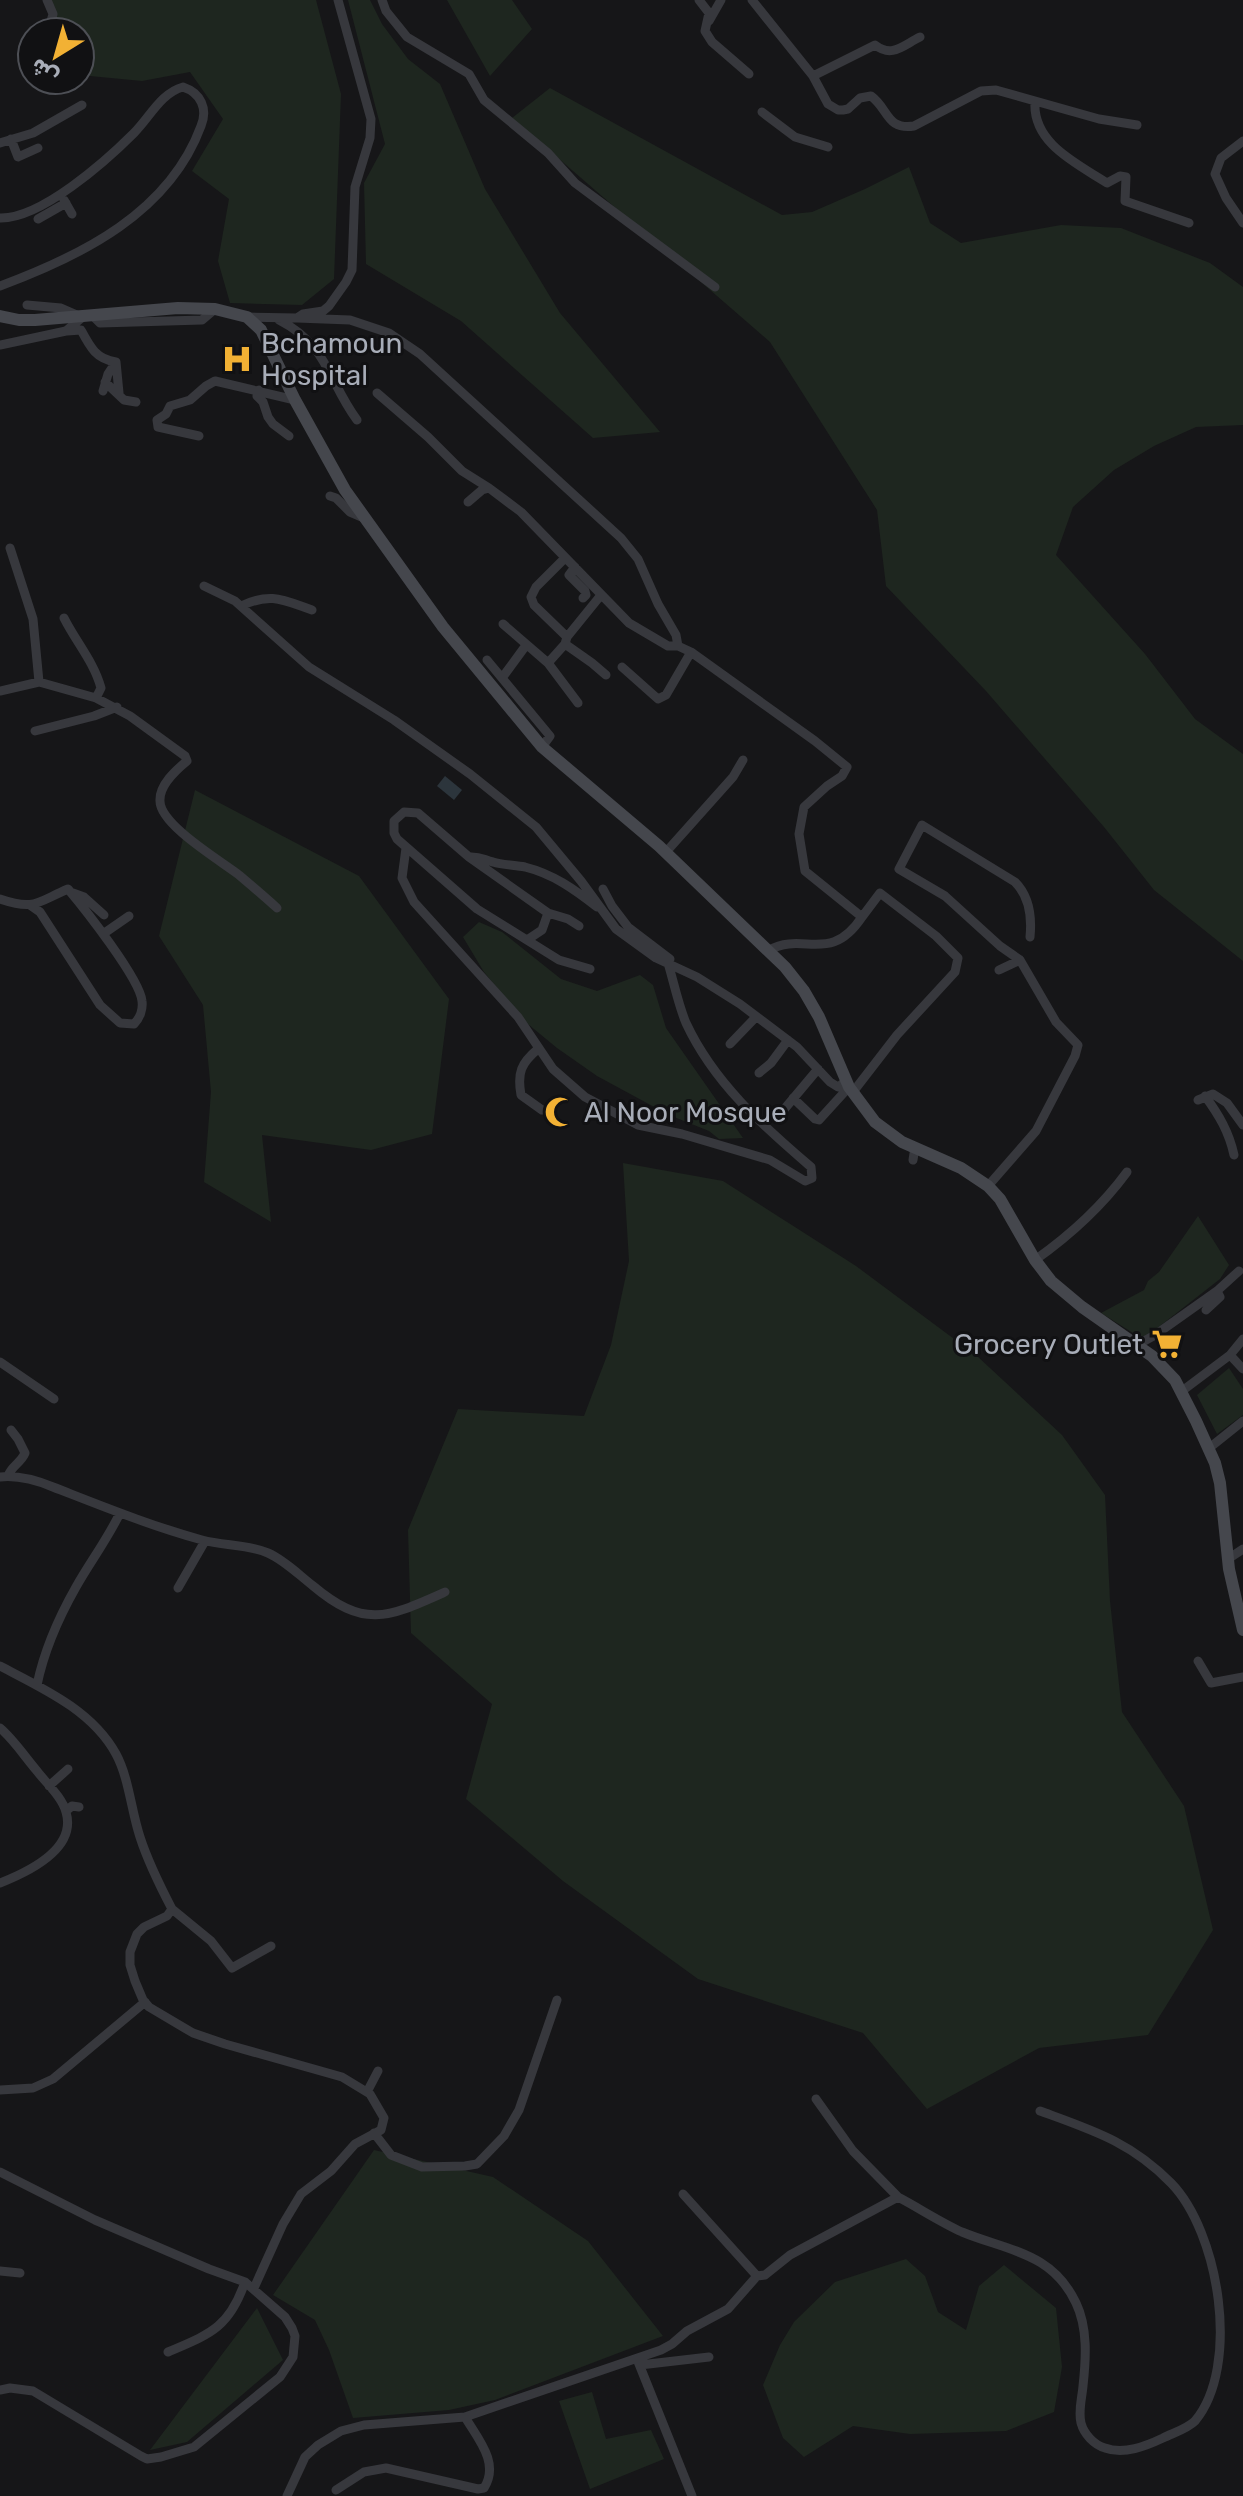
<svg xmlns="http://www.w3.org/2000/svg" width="1243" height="2496" font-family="Rubik,Cairo,sans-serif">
<rect width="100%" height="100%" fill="#161618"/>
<path fill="#1e261f" d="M46,0H316L341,94L334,279L302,305L230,303L218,261L229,199L192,171L223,119L190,72L142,81L90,76L80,59V32H64Z
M348,0H370L382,24L408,59L440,84L485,189L560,313L660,432L593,438L461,321L366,264L364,183L385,144Z
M447,0H512L532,29L490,76Z
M550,88L782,215L812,212L865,189L909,167L930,223L961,243L1061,225L1121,228L1210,263L1243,287V425L1196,427L1154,446L1114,470L1073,507L1056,555L1145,654L1195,719L1243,754V961L1154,890L1104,827L986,691L886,586L877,510L770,342L512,118Z
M195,790L359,876L449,999L432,1134L371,1150L262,1135L271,1222L204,1182L211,1092L203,1005L159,936Z
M479,922L502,932L561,979L597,991L640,975L653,985L666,1028L743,1138L719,1139L709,1131L669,1115L597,1076L557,1048L523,1020L484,972L463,937Z
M623,1163L723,1181L856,1266L977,1356L1062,1435L1105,1495L1110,1601L1122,1712L1184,1806L1213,1930L1148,2035L1039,2048L927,2109L863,2033L698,1979L563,1881L466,1799L492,1704L411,1633L408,1530L458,1409L584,1416L611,1345L629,1261Z
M1198,1216L1229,1265L1220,1279L1151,1333L1141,1338L1101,1313L1144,1290L1148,1281L1159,1272Z
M1229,1368L1243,1389V1415L1217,1434L1197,1395Z
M374,2150L493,2177L588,2241L663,2336L495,2400L449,2410L353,2418L329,2350L315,2320L273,2295Z
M906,2259L925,2276L938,2312L966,2330L979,2286L1004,2265L1056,2308L1062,2367L1054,2412L1006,2431L910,2434L853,2426L804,2457L783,2438L763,2385L780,2345L794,2322L835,2282Z
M257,2308L283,2360L187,2442L150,2450Z
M592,2392L606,2439L651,2430L664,2459L590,2489L559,2401Z"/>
<path fill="#2c353c" d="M445,776L462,790L454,800L437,786Z"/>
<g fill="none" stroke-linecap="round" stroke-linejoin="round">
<path stroke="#37383d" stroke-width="9" d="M47,0L53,14L48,32
M382,0L386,11L407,37L469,74L484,100L548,153L575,183L715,287
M699,0L709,13L705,31L712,42L749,74
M752,0L813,76L828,104L838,110H843L848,109L860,98L871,96C889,109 886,130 914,126L981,91L996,90L1099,119L1137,125
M709,21L721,0
M31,59L32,58
M813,76L875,45C892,58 902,46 920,37
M1035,101C1032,143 1076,163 1107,183L1120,176L1126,177L1125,201L1189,223
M762,112L795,137L828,147
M11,139L18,157L38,148
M1243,141L1221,158L1215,174L1226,198L1243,223
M0,143L33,133L82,105
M64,200L72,214
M0,218C41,219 106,161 134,133C150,117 161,93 183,87C201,93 208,109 201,126C169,213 81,256 0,286
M38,219L66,203
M27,305L61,308L77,315
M92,315L100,323L202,320L215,309
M247,317L297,318L303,314L323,311L329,306L346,282L352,270L355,187L370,138L371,119L338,0
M297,318L350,320L389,333L420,354L621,538L638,559L658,604L676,635L678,646H668L629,623L521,512L489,488L462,471L428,437L377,393
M279,320C328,345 328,381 357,420
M67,331L81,330C90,347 96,359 116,362
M0,345L66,331L85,315
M116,362L119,393
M105,382L124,400L136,402
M259,390L257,396L263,402L268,417L273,424L289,436
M103,391L108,374L116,362
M199,436L158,427L157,420L166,414L170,406L190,400L206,386L215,381L295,400
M330,496L336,498L350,512L364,518
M468,502L482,490L489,488
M10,548L33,619L39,682
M565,558L536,587L531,597L534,605L567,637
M575,567L569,575L585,591L586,595L583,598
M204,586L235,601L309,667L394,720L470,774L536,827L581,881L616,929L656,958L697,977L740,1004L797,1047L830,1082L838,1087L846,1081
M601,595L567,637L565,644L592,663L606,675
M241,606C271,592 283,600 312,610
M64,618C76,642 94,662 101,688L96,698
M503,624L548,663
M565,644L548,663L578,703
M678,646L691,652L815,741L847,767L842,776L827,786L804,807L799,834L805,871L862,917C830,965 804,931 769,950
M487,660L550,736L542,747
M622,667L658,699L666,695L691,652
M502,678L524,648
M0,691L39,682L96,698L130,716L185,756L187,761C176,770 159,785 160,801C160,825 221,861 239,875C252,886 265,897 277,908
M35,731L94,716L117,707
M406,848L402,878L414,902L518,1017L553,1069L585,1097L638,1125L682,1134L770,1160L805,1181L812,1178L811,1167C762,1125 714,1083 686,1023C678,1004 674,983 668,963
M666,852L733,777L743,760
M469,857C480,856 484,860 493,862C503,865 514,865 525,867C553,874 574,889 597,907
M603,889L612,906L628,927L670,959
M73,893L84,897L104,915
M0,899C35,911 37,902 68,889C84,908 140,979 142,1001C143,1009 140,1018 134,1024L120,1023L100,1005L40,912L30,905
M579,926L568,919L548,913L469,857L418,813L404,812L394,821V833L397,839L477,909L559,960L590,969
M103,934L129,916
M527,940L542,930L548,913
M1020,960L1000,946L945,896L899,869L922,825L1015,882C1030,897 1032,917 1030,937
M730,1044L756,1017
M538,1049C521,1063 517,1073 521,1095L542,1110
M759,1073L771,1063L788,1040
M853,1092L897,1035L955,972L958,958L936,936L880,893L862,917
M1205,1096C1219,1115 1229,1132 1234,1155
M793,1098L815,1119L819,1120L849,1087
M1198,1100L1213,1094L1227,1103L1243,1125
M776,1119L818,1069
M913,1160L915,1147
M988,1186L1036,1131L1075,1056L1078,1045L1056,1022L1020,960L999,970
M1035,1260C1069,1236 1102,1206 1127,1172
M1206,1310L1220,1297L1217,1291
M1137,1345L1155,1335L1217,1291L1239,1271
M1230,1355L1243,1369
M0,1362L54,1399
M1182,1391L1230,1355L1243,1339
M1208,1449L1243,1421
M8,1476C11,1466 21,1463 25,1453L18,1439L11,1430
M0,1477C18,1475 36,1480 53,1487C102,1506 151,1526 202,1540C224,1546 247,1544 268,1553C284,1560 298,1574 312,1585C364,1629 387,1618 445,1592
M1228,1559L1243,1549
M178,1588L205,1541
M1198,1661L1211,1683L1243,1677
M0,1666C42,1688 92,1710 116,1754C129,1778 131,1810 140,1837C148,1862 160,1886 172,1909L167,1916L144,1927L137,1934L130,1952V1965L135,1981L143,2000L149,2007L193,2033L225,2044L342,2077L370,2094L384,2118L381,2130L355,2144L331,2171L301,2194L283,2224L254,2288
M37,1685C44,1651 59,1617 76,1587C90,1562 107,1540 120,1513
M0,1728C14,1740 25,1757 37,1771C46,1783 62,1797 66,1812C77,1849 28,1872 0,1883
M49,1786L68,1769
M66,1811L72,1806L79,1807
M172,1909L211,1941L232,1968L271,1946
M0,2090L33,2088L53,2079L145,2002
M367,2092L378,2071
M816,2099L853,2151L898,2197
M374,2133L391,2155L422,2167L465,2166L477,2164L504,2136L519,2110L557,2000
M0,2172L95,2220L209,2269L245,2282L285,2317L292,2328L295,2336L293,2357L280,2377L194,2447L161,2457L147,2459L141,2456L33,2391L10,2388L0,2390
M683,2194L757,2276
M0,2271L20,2273
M168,2352C210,2334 229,2328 245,2282
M637,2359L692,2496
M640,2365L709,2357
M336,2490L364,2472L386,2468L478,2489L484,2488C500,2463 478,2439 465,2417
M287,2496L305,2457L318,2445L341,2431L364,2425L465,2417L661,2350L672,2344L687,2331L728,2309L757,2276L765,2275L790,2255L898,2197C919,2208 940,2222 962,2232C1008,2251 1052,2252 1076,2303C1088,2328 1086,2359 1083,2386C1082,2398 1078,2411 1081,2423C1084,2434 1094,2445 1105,2448C1124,2455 1146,2446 1163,2438C1173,2433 1187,2429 1195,2421C1241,2366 1219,2232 1171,2183C1131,2142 1092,2130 1040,2111"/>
<path stroke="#45474d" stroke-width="12" d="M0,316L19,320H35L178,308L215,309L247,317L261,330L295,400L345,490L443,627L542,747L659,846L785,967L804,991L819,1017L849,1087L875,1122L902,1142L961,1168L988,1186L1000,1199L1035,1260L1051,1281L1082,1307L1152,1356L1175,1380L1196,1421L1215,1463L1220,1483L1229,1569L1243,1630"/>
</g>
<defs>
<g id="hospital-bare" transform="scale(2.4)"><path d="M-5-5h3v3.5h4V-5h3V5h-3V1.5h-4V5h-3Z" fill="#f2b134" stroke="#111113" stroke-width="2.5" paint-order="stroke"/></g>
<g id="mosque-bare" transform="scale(2.4)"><path d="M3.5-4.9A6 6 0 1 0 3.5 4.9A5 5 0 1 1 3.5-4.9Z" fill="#f2b134" stroke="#111113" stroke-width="2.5" paint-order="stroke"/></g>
<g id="supermarket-bare" transform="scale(2.4)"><path d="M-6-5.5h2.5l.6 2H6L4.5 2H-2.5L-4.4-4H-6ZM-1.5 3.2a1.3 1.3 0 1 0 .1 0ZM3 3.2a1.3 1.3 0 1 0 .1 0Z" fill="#f2b134" stroke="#111113" stroke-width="2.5" paint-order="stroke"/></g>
</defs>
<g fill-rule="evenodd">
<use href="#hospital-bare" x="237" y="359"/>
<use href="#mosque-bare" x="560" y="1112"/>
<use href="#supermarket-bare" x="1167" y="1344"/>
</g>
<g text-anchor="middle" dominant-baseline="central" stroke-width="6" stroke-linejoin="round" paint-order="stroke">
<g font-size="28" fill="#a8adb8" stroke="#111113" text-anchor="start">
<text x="261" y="343">Bchamoun<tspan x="261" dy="32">Hospital</tspan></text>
<text x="584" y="1112">Al Noor Mosque</text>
<text x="1143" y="1344" text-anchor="end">Grocery Outlet</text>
</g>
</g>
<g transform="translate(56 56) rotate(217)"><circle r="38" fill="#111113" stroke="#4d4f55" stroke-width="2"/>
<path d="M0-6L14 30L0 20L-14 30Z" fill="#f2b134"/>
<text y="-12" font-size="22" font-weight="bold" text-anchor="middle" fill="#a8adb8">ش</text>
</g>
</svg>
